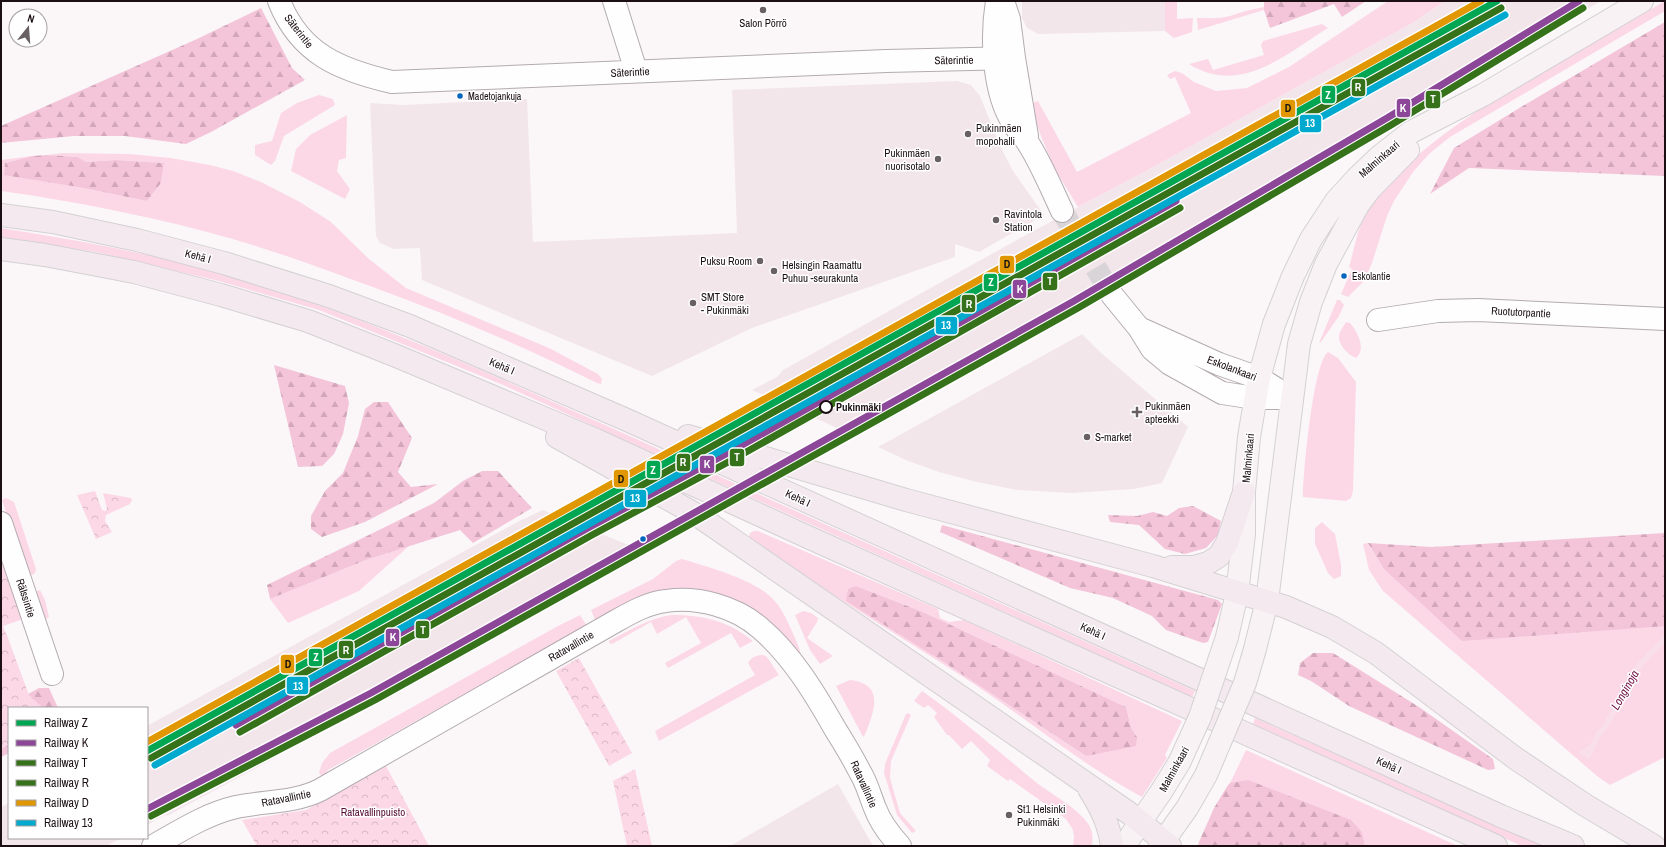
<svg xmlns="http://www.w3.org/2000/svg" width="1666" height="847" font-family="'Archivo Narrow',sans-serif">
<defs>
<pattern id="forest-firs" width="22" height="20" patternUnits="userSpaceOnUse"><rect width="22" height="20" fill="#f4c4d9"/><path d="M5 1l3.5 6h-7zM16 11l3.5 6h-7z" fill="#d1a7b9"/></pattern>
<pattern id="park-crowns" width="20" height="18" patternUnits="userSpaceOnUse"><rect width="20" height="18" fill="#fcd8e6"/><path d="M2 6a3 3 0 1 1 6 0M12 15a3 3 0 1 1 6 0" fill="none" stroke="#d7b8c4"/></pattern>
</defs>
<rect width="100%" height="100%" fill="#fbf7f9"/>
<path fill="#f3e6eb" d="M1022,1H1165V31L1038,34L1027,28L1022,18Z
M1445,1H1601L1122,285L853,435L752,390L777,377L783,370L1024,236L1148,170L1414,22Z
M957,81L971,85L980,96L1000,146L1013,171L1044,215L979,252L955,244V257L752,328L652,376L422,280L420,248L394,249L380,243L376,236L370,103L404,105L527,99L533,242L737,233L732,90Z
M1082,334L1100,352L1188,427L1162,483L1134,489L1072,493L1017,490L977,482L939,472L908,461L878,447Z
M543,510L648,553L317,734L316,732L274,755L275,758L167,816L166,815L147,825V726L521,520Z
M838,784L873,846H730Z
M9,803V838H122L106,846H1V807Z"/>
<path fill="#fcd8e6" fill-rule="evenodd" d="M1165,1H1177V19L1193,18L1192,32L1174,38L1165,31Z
M1388,1H1445L1414,22L1148,170L1078,207L1054,168L1041,136L1030,104L1038,101L1077,172L1191,113L1175,77L1170,79L1167,75L1175,71L1182,73L1194,82L1216,91L1247,88L1289,67Z
M1665,1V11L1450,137L1429,154L1413,172L1394,201L1387,216L1372,263L1364,281L1348,297L1341,294L1352,269L1349,267C1353,254 1357,231 1363,220C1386,176 1435,139 1476,112Z
M1264,7V10L1198,30L1197,18C1208,18 1219,19 1230,16C1241,12 1252,9 1264,7Z
M1322,24L1328,28C1285,55 1240,96 1189,64L1208,59L1213,70L1264,55L1261,45L1263,41Z
M319,95L333,99L335,105L284,136L275,161L271,165L255,155V145L272,141L281,113L297,103Z
M347,115L346,158L339,160L337,171L350,189L345,199L291,171L296,149L310,135Z
M63,153L130,154L171,158L210,165L233,171L261,182L300,202L331,222L369,259L406,288L549,348L598,374L602,379L601,384L597,383C523,346 447,314 370,286C326,270 281,253 236,240C159,218 80,202 1,191V160L32,156L5,163L4,174L78,187L147,201L161,183L164,163L116,160L86,162L78,157L47,155Z
M1,228C76,240 150,253 223,274C354,312 479,369 603,424L1195,691L1192,697L503,385L319,310L219,281L96,252L1,237Z
M1337,300H1340L1344,305L1339,316L1321,342L1319,343Z
M1346,322L1350,323C1357,331 1367,349 1356,358C1348,355 1338,345 1339,336C1339,332 1344,326 1346,322Z
M1328,352L1338,358L1356,382L1353,491L1351,498L1346,501L1303,497C1303,474 1313,363 1328,352Z
M6,498L14,502L36,569L35,573L32,575L25,573L2,500Z
M1322,522L1335,534L1341,565V576L1334,579L1328,573L1315,544V528Z
M754,531H758L938,609L940,618L949,622L964,620L1182,721L1165,755L1167,758L1142,797C1084,766 1032,723 977,686C901,636 823,591 749,538L750,533ZM856,586L923,612L1126,707L1131,728L1137,737L1086,756L939,659Z
M1368,543L1384,569L1651,626H1665V757L1610,785L1597,776L1383,591L1369,570L1363,544Z
M409,546L359,591L288,623L270,599L366,560Z
M682,559C708,567 753,579 772,598C781,607 786,618 791,629C795,638 799,646 801,655C789,642 777,627 763,616C727,589 680,582 638,597C623,603 609,613 596,622L591,610L653,579L676,561Z
M40,590L45,600L49,617L45,620L32,593Z
M803,611L811,613L818,618L817,622L807,638L833,656L820,664L810,650L795,615Z
M580,615L587,626L328,770L323,778L319,773L322,763L330,753L558,626Z
M672,615C702,615 729,621 753,641L740,648L731,633L668,668L665,663L701,643L686,617L657,634L651,622L612,644L609,643V641C630,630 649,618 672,615Z
M763,655L767,657L779,675L659,741L655,731L755,675L748,663C751,657 757,655 763,655Z
M850,680C887,684 873,714 864,737L862,735L836,686Z
M922,691C962,719 999,752 1037,783C1054,796 1077,807 1089,825C1093,832 1093,839 1092,846H1073L1074,837L1073,830L1066,819L1010,779L1008,781L987,766L990,760L971,741L962,749L949,735H947L934,717L937,713L928,705L924,708L914,701Z
M908,713L911,715L891,761L890,778L900,813L916,831L912,833L897,815L884,773L885,764L906,714Z
M1255,718L1509,831L1545,846H1522L1506,839L1253,724Z
M1246,750L1458,846H1365L1362,832L1230,783Z"/>
<path fill="url(#forest-firs)" d="M1264,1H1366L1342,17L1334,4L1270,28L1264,10Z
M261,8L292,68L305,80L211,132L186,144L125,136H74L1,143V126L197,39Z
M1665,22V176L1469,168L1430,194L1454,148L1521,107Z
M47,155L78,157L86,162L116,160L164,163L161,183L147,201L78,187L4,175L5,163L32,156Z
M274,365L345,386L349,403L343,434L334,454L322,466L298,467Z
M374,402H388L412,438L398,472L411,487L438,484L365,522L322,537L311,529V516L325,491L343,473L358,436L365,409Z
M482,471H498L532,508L473,543L460,530L366,560L270,599L267,585L434,503L463,481Z
M1193,506L1221,521L1218,535L1206,548L1185,554L1165,549L1139,525L1110,522L1108,515L1137,516L1153,512L1167,516L1179,508Z
M942,525L1218,600L1222,604L1208,642L1203,643L1166,630L1152,616L1113,598L1070,588L940,532Z
M1665,533V626L1462,641L1384,569L1368,543L1432,547Z
M856,586L923,612L1126,707L1131,728L1137,737L1136,746L1086,756L939,659L846,601L848,589Z
M6,633L28,694L39,688H49L58,708H9V753L1,757V635Z
M1313,653H1333L1419,707L1493,759L1495,769L1488,770L1349,706L1311,681L1298,675L1300,663Z
M1248,780L1351,820L1362,832L1365,846H1198L1199,842L1214,808L1228,785L1230,783Z"/>
<path fill="url(#park-crowns)" d="M95,491L102,510L105,511L107,509L103,493L131,498L132,500L130,504L106,515L105,521L112,532L96,539L77,495Z
M1,550L23,619L3,626L29,695L43,708H9V745L1,749Z
M579,658L632,753L609,766L556,671Z
M386,766L429,846H257L242,820L306,810Z
M635,769L652,846H627L613,781Z"/>
<g fill="none" stroke-linecap="round" stroke-linejoin="round">
<path stroke="#f9dfea" stroke-width="5.5" d="M1583,753L1591,747
M1588,756L1598,735L1605,727L1638,667L1665,639"/>
<path stroke="#d9d4d7" stroke-width="22" stroke-dasharray="22 11" stroke-linecap="butt" d="M1062,211L1112,295"/>
<g stroke="#b3abaf" stroke-width="24">
<path id="minor" d="M279,1C300,54 340,70 392,82L886,61L1014,58
M614,1L636,71
M997,1C991,37 993,92 1013,123C1017,130 1024,136 1028,143C1041,163 1052,190 1062,211
M1003,1L1009,19L1014,58L1027,136
M1112,295L1139,328L1152,349L1170,364L1222,393L1255,398H1291
M1378,320L1438,311L1478,310L1665,319
M1139,328L1219,364L1259,378L1275,388
M1,523L52,674
M153,846C180,831 206,814 236,807C264,801 294,803 320,790L616,621C632,612 648,603 666,601C698,596 736,607 760,628C791,654 814,692 834,727C843,742 852,756 860,772C867,783 870,796 875,808C880,822 890,835 900,846"/>
</g>
<g stroke="#d4d1d2" stroke-width="24">
<path id="major" d="M1227,637L1237,593L1244,534V492L1249,437L1259,378L1274,324L1293,276L1311,239L1336,201L1357,178L1379,157L1411,132L1483,95L1642,1
M1255,649L1267,601L1299,344L1311,302L1326,264L1358,205L1370,189L1408,150
M1124,846L1161,792L1179,763
M1160,846L1187,808L1206,775"/>
</g>
<g stroke="#d4d1d2" stroke-width="24">
<path id="highway" d="M1,215L53,222L137,240L224,263L329,296L410,326L627,420L1501,816L1573,846
M1,249L45,255L134,272L221,295L308,321L394,355L596,440L810,538L1496,846
M688,436L752,454L906,500L1153,566L1286,607L1332,627L1376,653L1515,758L1585,805L1654,846
M557,437L697,515L1129,813L1170,846
M1172,567H1194L1208,563L1219,556L1227,543L1244,492
M1089,789C1101,808 1109,824 1112,846"/>
</g>
<use href="#minor" stroke="#fefefe" stroke-width="22"/>
<use href="#major" stroke="#f8f2f5" stroke-width="22"/>
<use href="#highway" stroke="#f3e9ee" stroke-width="22"/>
<g stroke="#d4d1d2" stroke-width="24" stroke-linecap="butt">
<path id="major-bridge" d="M1179,763L1200,717L1227,637
M1206,775L1245,683L1255,649"/>
</g>
<use href="#major-bridge" stroke="#f8f2f5" stroke-width="22"/>
<g stroke="#fff" stroke-width="10">
<path id="rail-1" d="M147,751L1497,1"/>
</g>
<g stroke="#fff" stroke-width="10">
<path id="rail-2" d="M236,725L588,528L728,453L1176,201
M147,809L371,693L1074,301L1387,118L1579,1"/>
</g>
<g stroke="#fff" stroke-width="10">
<path id="rail-3" d="M240,732L592,535L732,460L1180,208
M151,816L375,700L1078,308L1391,125L1583,8"/>
</g>
<g stroke="#fff" stroke-width="10">
<path id="rail-4" d="M151,758L1501,8"/>
</g>
<g stroke="#fff" stroke-width="10">
<path id="rail-5" d="M147,742L1481,1"/>
</g>
<g stroke="#fff" stroke-width="10">
<path id="rail-6" d="M155,765L1505,15"/>
</g>
<use href="#rail-1" stroke="#00a651" stroke-width="7"/>
<use href="#rail-2" stroke="#8c4799" stroke-width="7"/>
<use href="#rail-3" stroke="#357219" stroke-width="7"/>
<use href="#rail-4" stroke="#357219" stroke-width="7"/>
<use href="#rail-5" stroke="#e19702" stroke-width="7"/>
<use href="#rail-6" stroke="#00a9ce" stroke-width="7"/>
</g>
<g fill="#696064" stroke="#fff" stroke-width="1.5">
<circle cx="763" cy="10" r="4"/>
<circle cx="968" cy="134" r="4"/>
<circle cx="938" cy="159" r="4"/>
<circle cx="996" cy="220" r="4"/>
<circle cx="760" cy="261" r="4"/>
<circle cx="774" cy="271" r="4"/>
<circle cx="693" cy="303" r="4"/>
<path d="M1135 406h4v4h4v4h-4v4h-4v-4h-4v-4h4z"/>
<circle cx="1087" cy="437" r="4"/>
<circle cx="1009" cy="815" r="4"/>
</g>
<g fill="#0065bd" stroke="#fff" stroke-width="1.5">
<circle cx="460" cy="96" r="3.5"/>
<circle cx="1344" cy="276" r="3.5"/>
<circle cx="643" cy="539" r="3.5"/>
</g>
<circle fill="#fff" stroke="#1b0f14" stroke-width="2" cx="826" cy="407" r="6"/>
<g text-anchor="middle" dominant-baseline="central" stroke-width="3" stroke-linejoin="round" paint-order="stroke">
<g font-size="10" fill="#1b0f14" stroke="#fff" text-anchor="start">
<text x="468" y="96">Madetojankuja</text>
<text x="1352" y="276">Eskolantie</text>
</g>
<g font-size="11" fill="#1b0f14" stroke="#fff" text-anchor="start">
<text x="763" y="23" text-anchor="middle">Salon Pörrö</text>
<text x="976" y="128">Pukinmäen<tspan x="976" dy="13">mopohalli</tspan></text>
<text x="930" y="153" text-anchor="end">Pukinmäen<tspan x="930" dy="13">nuorisotalo</tspan></text>
<text x="1004" y="214">Ravintola<tspan x="1004" dy="13">Station</tspan></text>
<text x="752" y="261" text-anchor="end">Puksu Room</text>
<text x="782" y="265">Helsingin Raamattu<tspan x="782" dy="13">Puhuu -seurakunta</tspan></text>
<text x="701" y="297">SMT Store<tspan x="701" dy="13">- Pukinmäki</tspan></text>
<text x="1145" y="406">Pukinmäen<tspan x="1145" dy="13">apteekki</tspan></text>
<text x="1095" y="437">S-market</text>
<text x="1017" y="809">St1 Helsinki<tspan x="1017" dy="13">Pukinmäki</tspan></text>
</g>
<g font-size="11" fill="#1b0f14" stroke="#fff">
<text transform="translate(299 31) rotate(52)">Säterintie</text>
<text transform="translate(954 60) rotate(-1)">Säterintie</text>
<text transform="translate(630 72) rotate(-3)">Säterintie</text>
<text transform="translate(1379 159) rotate(-41)">Malminkaari</text>
<text transform="translate(198 256) rotate(15)">Kehä I</text>
<text transform="translate(1521 312) rotate(3)">Ruotutorpantie</text>
<text transform="translate(502 366) rotate(23)">Kehä I</text>
<text transform="translate(1232 368) rotate(21)">Eskolankaari</text>
<text transform="translate(1248 458) rotate(-85)">Malminkaari</text>
<text transform="translate(798 498) rotate(25)">Kehä I</text>
<text transform="translate(26 598) rotate(72)">Rälssintie</text>
<text transform="translate(1093 631) rotate(24)">Kehä I</text>
<text transform="translate(571 646) rotate(-30)">Ratavallintie</text>
<text transform="translate(1389 765) rotate(24)">Kehä I</text>
<text transform="translate(1174 769) rotate(-61)">Malminkaari</text>
<text transform="translate(864 784) rotate(66)">Ratavallintie</text>
<text transform="translate(286 798) rotate(-11)">Ratavallintie</text>
</g>
<g font-size="11" font-weight="bold" fill="#1b0f14" stroke="#fff" text-anchor="start">
<text x="836" y="407">Pukinmäki</text>
</g>
<g font-size="11" fill="#550d34" stroke="#fff">
<text x="373" y="812">Ratavallinpuisto</text>
</g>
<g font-size="12" font-style="italic" fill="#721247" stroke="#fff">
<text transform="translate(1625 690) rotate(-60)">Longinoja</text>
</g>
</g>
<g stroke="#fff" stroke-width="1.5">
<rect x="1351" y="78" width="15" height="19" rx="4" fill="#357219"/>
<rect x="1321" y="85" width="15" height="19" rx="4" fill="#00a651"/>
<rect x="1425" y="90" width="16" height="19" rx="4" fill="#357219"/>
<rect x="1396" y="98" width="15" height="20" rx="4" fill="#8c4799"/>
<rect x="1280" y="99" width="16" height="19" rx="4" fill="#e19702"/>
<rect x="1299" y="114" width="23" height="19" rx="4" fill="#00a9ce"/>
<rect x="999" y="255" width="16" height="19" rx="4" fill="#e19702"/>
<rect x="1042" y="272" width="16" height="19" rx="4" fill="#357219"/>
<rect x="983" y="273" width="15" height="19" rx="4" fill="#00a651"/>
<rect x="1012" y="279" width="15" height="20" rx="4" fill="#8c4799"/>
<rect x="961" y="294" width="15" height="19" rx="4" fill="#357219"/>
<rect x="935" y="316" width="23" height="19" rx="4" fill="#00a9ce"/>
<rect x="729" y="448" width="16" height="19" rx="4" fill="#357219"/>
<rect x="676" y="453" width="15" height="19" rx="4" fill="#357219"/>
<rect x="699" y="455" width="16" height="19" rx="4" fill="#8c4799"/>
<rect x="646" y="460" width="15" height="19" rx="4" fill="#00a651"/>
<rect x="613" y="469" width="16" height="19" rx="4" fill="#e19702"/>
<rect x="624" y="489" width="23" height="19" rx="4" fill="#00a9ce"/>
<rect x="415" y="620" width="15" height="19" rx="4" fill="#357219"/>
<rect x="385" y="628" width="15" height="19" rx="4" fill="#8c4799"/>
<rect x="338" y="640" width="16" height="19" rx="4" fill="#357219"/>
<rect x="308" y="648" width="15" height="19" rx="4" fill="#00a651"/>
<rect x="280" y="654" width="15" height="20" rx="4" fill="#e19702"/>
<rect x="286" y="676" width="23" height="19" rx="4" fill="#00a9ce"/>
</g>
<g font-size="11" text-anchor="middle" font-weight="bold" fill="#fff">
<text x="1358" y="91">R</text>
<text x="1328" y="99">Z</text>
<text x="1433" y="103">T</text>
<text x="1403" y="112">K</text>
<text x="1310" y="127">13</text>
<text x="1050" y="285">T</text>
<text x="991" y="286">Z</text>
<text x="1020" y="293">K</text>
<text x="969" y="308">R</text>
<text x="946" y="329">13</text>
<text x="737" y="461">T</text>
<text x="683" y="466">R</text>
<text x="707" y="468">K</text>
<text x="653" y="474">Z</text>
<text x="635" y="502">13</text>
<text x="423" y="634">T</text>
<text x="393" y="641">K</text>
<text x="346" y="654">R</text>
<text x="316" y="661">Z</text>
<text x="298" y="690">13</text>
</g>
<g font-size="11" text-anchor="middle" font-weight="bold" fill="#111">
<text x="1288" y="112">D</text>
<text x="1007" y="268">D</text>
<text x="621" y="483">D</text>
<text x="288" y="668">D</text>
</g>
<rect width="1666" height="847" fill="none" stroke="#1b0f14" stroke-width="4"/>
<rect x="8" y="707" width="140" height="132" fill="#ffffff" stroke="#a49fa1"/>
<rect x="16" y="720" width="20" height="6" fill="#00a651" stroke="#a49fa1"/>
<text x="44" y="727" font-size="12" fill="#1b0f14">Railway Z</text>
<rect x="16" y="740" width="20" height="6" fill="#8c4799" stroke="#a49fa1"/>
<text x="44" y="747" font-size="12" fill="#1b0f14">Railway K</text>
<rect x="16" y="760" width="20" height="6" fill="#357219" stroke="#a49fa1"/>
<text x="44" y="767" font-size="12" fill="#1b0f14">Railway T</text>
<rect x="16" y="780" width="20" height="6" fill="#357219" stroke="#a49fa1"/>
<text x="44" y="787" font-size="12" fill="#1b0f14">Railway R</text>
<rect x="16" y="800" width="20" height="6" fill="#e19702" stroke="#a49fa1"/>
<text x="44" y="807" font-size="12" fill="#1b0f14">Railway D</text>
<rect x="16" y="820" width="20" height="6" fill="#00a9ce" stroke="#a49fa1"/>
<text x="44" y="827" font-size="12" fill="#1b0f14">Railway 13</text>
<g transform="translate(28 28) rotate(17)"><circle r="19" fill="#ffffff" stroke="#a49fa1"/>
<path d="M0-3L7 15L0 10L-7 15Z" fill="#696064"/>
<text y="-6" font-size="11" font-weight="bold" text-anchor="middle" fill="#1b0f14">N</text>
</g>
</svg>
